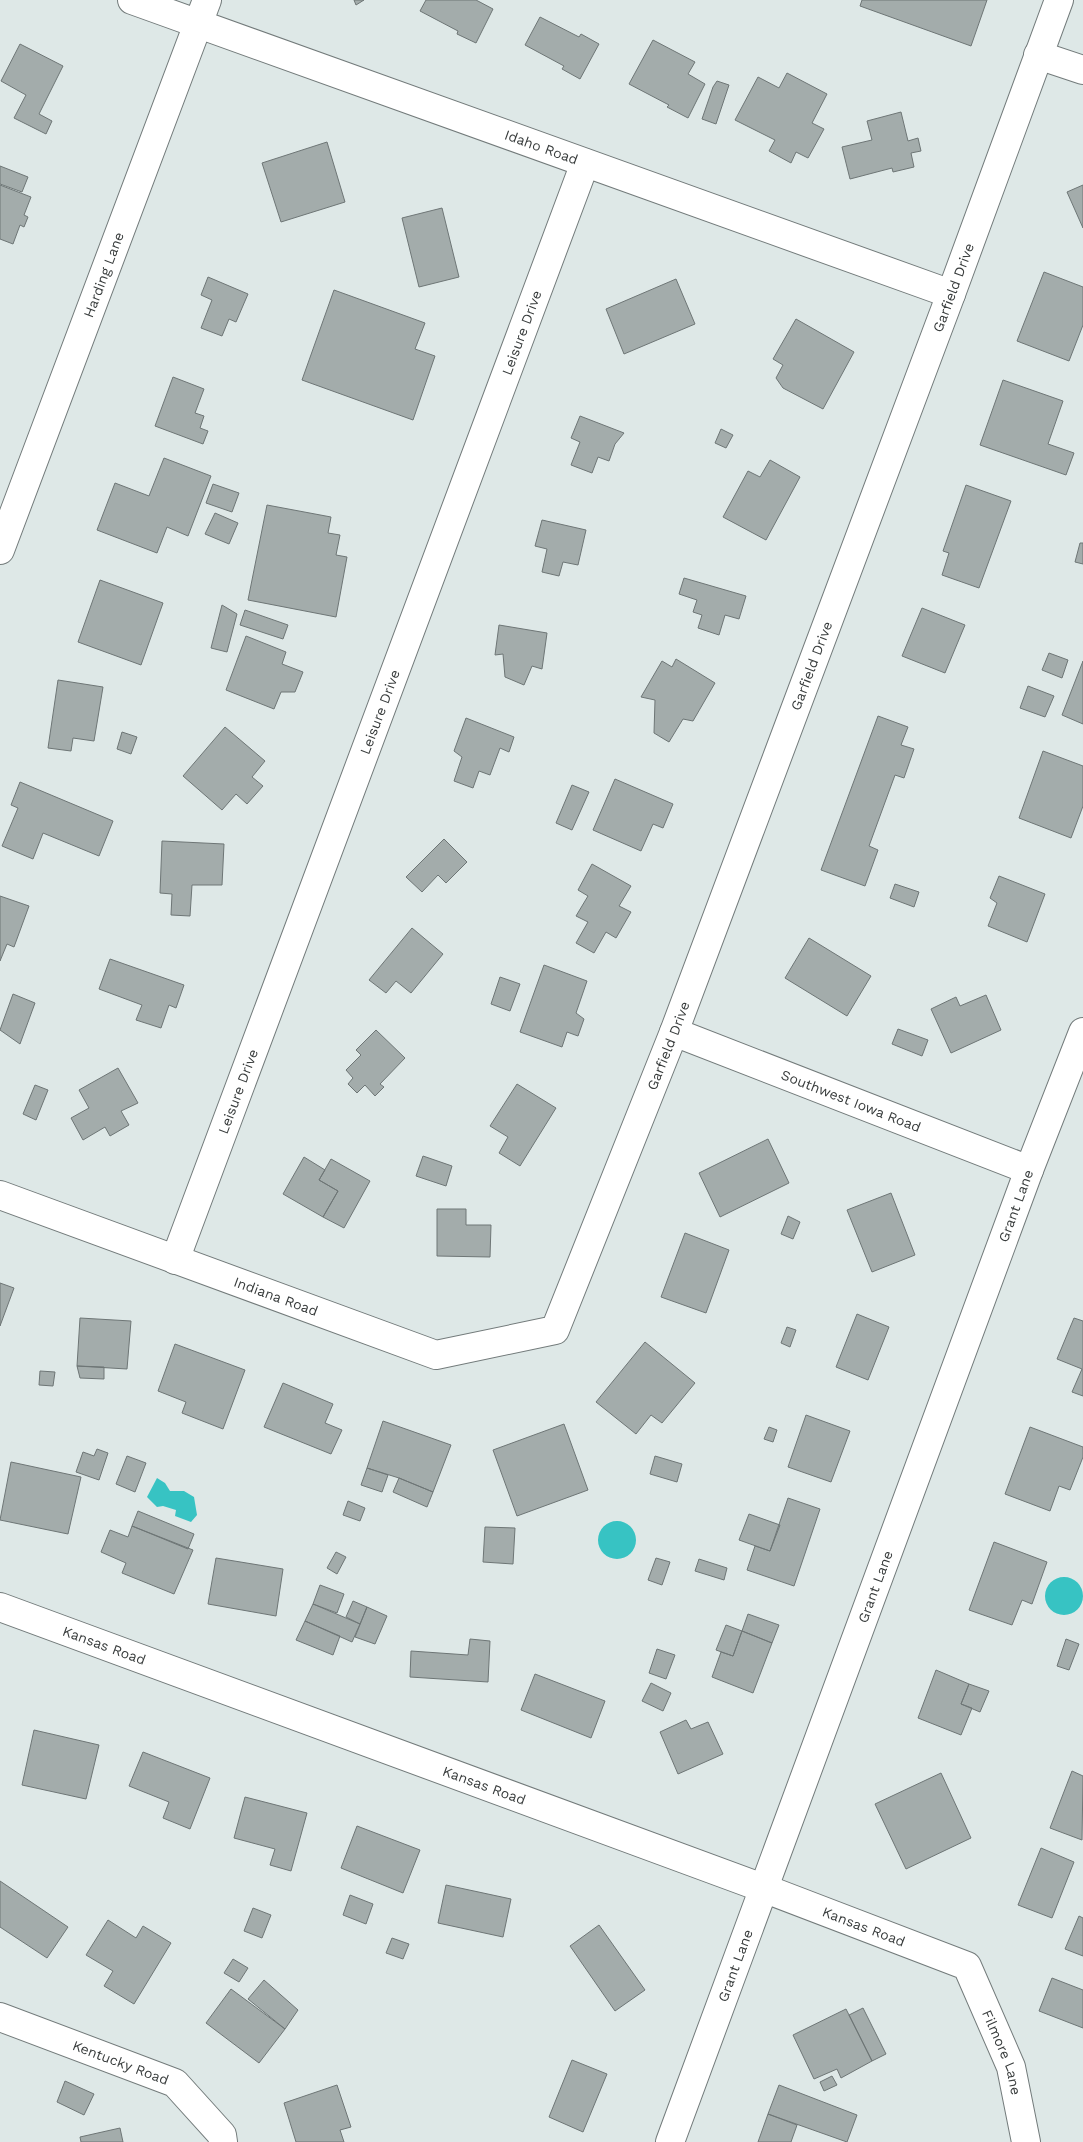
<svg xmlns="http://www.w3.org/2000/svg" width="1083" height="2142" font-family="'Work Sans',sans-serif">
<rect width="100%" height="100%" fill="#dee8e7"/>
<path fill="#37c3c3" d="M157,1478L165,1483L170,1491H184L194,1497L197,1515L191,1522L175,1516L176,1510L163,1506L157,1507L147,1497Z
M598 1540a19 19 0 1 1 38 0a19 19 0 1 1-38 0Z
M1045 1596a19 19 0 1 1 38 0a19 19 0 1 1-38 0Z"/>
<path fill="#a3acab" stroke="#6e7676" d="M354,0H364L356,5Z
M426,0H476L493,9L476,43L457,34L458,31L420,11Z
M862,0H987L971,46L860,6Z
M540,17L579,37L581,34L599,44L580,79L562,69L564,66L525,45Z
M653,40L695,62L688,74L705,84L688,118L667,107L669,105L629,84Z
M20,44L63,66L39,114L52,121L46,134L14,118L26,95L1,81Z
M787,73L827,94L812,123L824,129L808,158L796,152L791,163L769,151L775,140L735,120L758,77L779,88Z
M717,81L729,85L716,124L702,119L713,87Z
M901,112L908,141L918,138L921,151L911,153L914,167L893,172L892,168L850,179L842,147L872,140L867,121Z
M327,142L345,202L281,222L262,163Z
M0,166L28,177L22,192L0,184Z
M0,185L31,197L24,215L28,217L24,227L20,225L13,244L0,239Z
M1083,185V228L1067,192Z
M442,208L459,277L419,287L402,218Z
M1044,272L1083,287V325L1069,361L1017,341Z
M208,277L248,294L236,322L229,319L222,336L201,328L212,300L201,295Z
M676,279L695,324L624,354L606,309Z
M334,290L425,323L415,349L435,356L413,420L302,380Z
M796,319L854,352L823,409L783,388L776,378L783,365L773,359Z
M173,377L204,389L195,413L204,416L200,428L208,431L203,444L155,426Z
M1003,380L1063,401L1048,444L1074,453L1066,475L980,445Z
M580,416L624,433L615,444L609,461L598,457L592,473L571,465L580,442L571,438Z
M721,429L733,435L726,448L715,443Z
M164,458L211,476L188,536L167,527L157,553L97,530L115,483L149,496Z
M770,460L800,477L766,540L723,517L748,471L760,477Z
M213,484L239,493L232,512L206,503Z
M966,485L1011,501L979,588L942,575L949,553L943,551Z
M267,505L331,517L328,533L340,535L336,555L347,557L336,617L248,600Z
M215,513L238,523L229,544L205,534Z
M542,520L586,530L578,565L563,562L559,576L542,572L547,549L535,546Z
M1080,543H1083V564L1075,562Z
M684,578L746,596L739,619L725,615L719,635L698,628L702,615L693,612L697,600L679,594Z
M100,580L163,603L141,665L78,642Z
M222,605L237,614L227,652L211,648Z
M922,608L965,625L945,673L902,656Z
M245,610L288,625L283,639L240,625Z
M499,625L547,633L542,669L532,666L524,685L505,677L503,654L495,655Z
M246,636L286,652L282,664L303,672L295,692H281L274,709L226,690Z
M1049,653L1068,660L1062,678L1042,670Z
M676,659L715,683L693,721L683,719L669,742L654,733L655,700L641,697L662,661L672,667Z
M1083,661V724L1062,715Z
M58,680L103,687L94,741L73,738L71,751L48,748Z
M1028,686L1054,696L1045,717L1020,708Z
M878,716L908,727L901,745L914,749L904,778L895,775L869,846L878,850L865,886L821,870Z
M466,718L514,737L509,752L500,748L490,775L479,771L473,788L454,781L462,757L454,751Z
M225,727L265,761L252,777L263,786L247,804L236,794L222,810L183,776Z
M122,732L137,737L131,754L117,749Z
M1043,751L1083,766V806L1071,838L1019,818Z
M615,779L673,804L663,828L653,824L641,851L593,830Z
M20,782L113,821L99,856L43,833L33,859L2,846L18,808L11,805Z
M572,785L589,792L572,830L556,823Z
M444,839L467,862L446,883L438,875L422,892L406,877Z
M162,841L224,844L222,885H192L190,916L171,915L172,894L160,893Z
M592,864L631,886L619,906L631,912L616,938L606,932L594,953L576,943L588,922L576,916L588,896L578,890Z
M999,876L1045,894L1027,942L988,926L997,903L990,898Z
M895,884L919,892L914,907L890,898Z
M0,896L29,906L14,947L7,944L0,961Z
M412,928L443,954L411,993L396,981L386,993L369,980Z
M809,938L871,976L847,1016L785,978Z
M110,959L184,985L176,1008L169,1005L161,1028L136,1020L142,1005L99,989Z
M544,965L587,981L576,1013L584,1019L578,1036L567,1032L562,1047L520,1032Z
M500,977L520,984L510,1011L491,1004Z
M13,994L35,1003L20,1044L0,1030Z
M986,995L1001,1030L951,1053L931,1009L956,997L960,1006Z
M898,1029L928,1040L922,1056L892,1044Z
M376,1030L405,1058L380,1084L384,1087L375,1096L365,1085L357,1093L348,1084L353,1078L346,1070L361,1055L356,1050Z
M118,1068L138,1103L121,1111L129,1125L110,1136L105,1127L83,1140L71,1118L89,1108L79,1090Z
M517,1084L556,1108L520,1166L499,1153L508,1137L490,1126Z
M35,1085L48,1090L36,1120L23,1114Z
M768,1139L789,1183L720,1217L699,1173Z
M423,1156L452,1166L446,1186L416,1176Z
M304,1157L325,1170L319,1180L338,1191L323,1217L283,1194Z
M331,1159L370,1181L344,1228L323,1217L338,1191L319,1180Z
M891,1193L915,1255L872,1272L847,1210Z
M437,1209H466V1225H491L490,1257L437,1256Z
M788,1216L800,1222L793,1239L781,1234Z
M685,1233L729,1250L706,1313L661,1297Z
M0,1283L14,1288L0,1326Z
M857,1314L889,1327L868,1380L836,1367Z
M80,1318L131,1321L127,1369L77,1366Z
M1074,1318L1083,1321V1396L1072,1392L1082,1369L1057,1359Z
M787,1327L796,1330L790,1347L781,1343Z
M645,1342L695,1383L662,1423L651,1415L636,1434L596,1402Z
M175,1344L245,1370L223,1429L182,1413L186,1402L158,1391Z
M77,1366L104,1367V1379L80,1378Z
M40,1371L55,1372L53,1386L39,1385Z
M283,1383L333,1404L325,1423L342,1430L331,1454L264,1427Z
M806,1415L850,1431L831,1482L788,1467Z
M383,1421L451,1445L433,1492L399,1478L367,1468Z
M564,1424L588,1490L517,1516L493,1450Z
M769,1427L777,1430L773,1442L764,1439Z
M1030,1427L1083,1447V1457L1070,1490L1059,1486L1050,1511L1005,1494Z
M97,1449L108,1453L99,1480L76,1472L83,1452L94,1456Z
M127,1456L146,1463L135,1492L116,1484Z
M655,1456L682,1464L677,1482L650,1474Z
M11,1462L81,1477L68,1534L0,1520Z
M367,1468L388,1475L382,1492L361,1485Z
M399,1478L433,1492L427,1507L393,1492Z
M788,1498L820,1509L794,1586L747,1570L755,1546L770,1551Z
M348,1501L365,1508L360,1521L343,1515Z
M138,1511L194,1534L188,1549L132,1526Z
M749,1514L780,1525L770,1551L739,1540Z
M132,1526L193,1550L174,1594L122,1573L126,1563L101,1552L110,1530L128,1537Z
M485,1527L515,1528L513,1564L483,1562Z
M994,1542L1047,1562L1032,1604L1022,1600L1012,1625L969,1610Z
M336,1552L346,1557L337,1574L327,1568Z
M216,1558L283,1569L276,1616L208,1604Z
M656,1558L670,1562L662,1585L648,1580Z
M699,1559L727,1568L724,1580L695,1571Z
M320,1585L344,1594L337,1613L313,1604Z
M353,1601L367,1607L360,1624L346,1617Z
M313,1604L360,1624L352,1642L305,1621Z
M367,1607L387,1616L375,1644L355,1637Z
M748,1614L779,1625L772,1643L742,1631Z
M305,1621L340,1636L333,1655L296,1640Z
M726,1625L742,1631L733,1656L716,1650Z
M742,1631L772,1643L753,1693L712,1677L721,1652L733,1656Z
M470,1639L490,1641L488,1682L410,1677L411,1651L468,1655Z
M1066,1639L1079,1644L1069,1670L1057,1666Z
M657,1649L675,1655L666,1679L649,1673Z
M936,1670L969,1684L961,1704L972,1708L961,1735L918,1718Z
M535,1674L605,1701L591,1738L521,1710Z
M651,1683L671,1693L663,1711L642,1701Z
M969,1684L989,1691L980,1712L961,1704Z
M686,1720L691,1729L708,1722L723,1754L678,1774L660,1732Z
M34,1730L99,1745L86,1799L22,1785Z
M143,1752L210,1778L190,1829L163,1818L169,1802L129,1786Z
M1072,1771L1083,1776L1082,1840L1050,1828Z
M941,1773L971,1838L906,1869L875,1804Z
M245,1797L307,1813L291,1871L270,1865L275,1849L234,1838Z
M357,1826L420,1850L403,1893L341,1868Z
M1041,1848L1074,1862L1052,1918L1018,1905Z
M0,1881L68,1927L47,1958L0,1927Z
M446,1885L511,1899L503,1937L438,1923Z
M350,1895L373,1904L366,1924L343,1915Z
M253,1908L271,1915L262,1938L244,1931Z
M1079,1916L1083,1918V1956L1065,1949Z
M108,1920L136,1938L143,1926L171,1943L134,2004L104,1986L113,1971L86,1955Z
M599,1925L645,1990L615,2011L570,1946Z
M392,1938L409,1944L403,1959L386,1953Z
M233,1959L248,1968L239,1982L224,1973Z
M1052,1978L1083,1990V2028L1039,2011Z
M264,1980L298,2010L285,2029L248,1999Z
M231,1989L285,2029L259,2063L206,2023Z
M863,2008L886,2054L872,2061L849,2015Z
M846,2009L872,2061L841,2078L837,2069L814,2079L793,2035Z
M572,2060L607,2074L583,2132L549,2117Z
M832,2076L837,2085L824,2091L820,2082Z
M65,2081L94,2094L84,2115L57,2102Z
M337,2085L351,2127L340,2130L344,2142H296L284,2103Z
M779,2085L857,2115L847,2142L768,2114Z
M768,2114L797,2125L791,2142H758Z
M120,2128L123,2142H81L80,2137Z"/>
<g fill="none" stroke-linecap="round" stroke-linejoin="round">
<g stroke="#737b7b" stroke-width="30">
<g id="minor">
<path id="s1" d="M132,0L951,294"/>
<path d="M1038,55L1083,70"/>
<path id="s2" d="M0,550L207,0"/>
<path id="s3" d="M674,1032L1029,1170"/>
<path id="s4" d="M0,1195L436,1355L555,1330L674,1032L951,294L1059,0"/>
<path id="s5" d="M175,1260L585,163"/>
<path id="s6" d="M0,1607L763,1888L967,1966L1011,2067L1026,2142"/>
<path id="s7" d="M0,2017L175,2083L222,2135L223,2142"/>
<path id="s8" d="M670,2142L1029,1170L1083,1032"/>
</g>
</g>
<use href="#minor" stroke="#fff" stroke-width="28"/>
</g>
<g text-anchor="middle" dominant-baseline="central" stroke-width="4" stroke-linejoin="round" paint-order="stroke">
<g font-size="14" fill="#383c3c" stroke="#fff">
<text stroke="none"><textPath href="#s1" startOffset="435">Idaho Road</textPath></text>
<text stroke="none"><textPath href="#s2" startOffset="294">Harding Lane</textPath></text>
<text stroke="none"><textPath href="#s4" startOffset="1702">Garfield Drive</textPath></text>
<text stroke="none"><textPath href="#s5" startOffset="990">Leisure Drive</textPath></text>
<text stroke="none"><textPath href="#s4" startOffset="1298">Garfield Drive</textPath></text>
<text stroke="none"><textPath href="#s5" startOffset="585">Leisure Drive</textPath></text>
<text stroke="none"><textPath href="#s4" startOffset="892">Garfield Drive</textPath></text>
<text stroke="none"><textPath href="#s5" startOffset="180">Leisure Drive</textPath></text>
<text stroke="none"><textPath href="#s3" startOffset="190">Southwest Iowa Road</textPath></text>
<text stroke="none"><textPath href="#s8" startOffset="998">Grant Lane</textPath></text>
<text stroke="none"><textPath href="#s4" startOffset="294">Indiana Road</textPath></text>
<text stroke="none"><textPath href="#s8" startOffset="592">Grant Lane</textPath></text>
<text stroke="none"><textPath href="#s6" startOffset="111">Kansas Road</textPath></text>
<text stroke="none"><textPath href="#s6" startOffset="516">Kansas Road</textPath></text>
<text stroke="none"><textPath href="#s6" startOffset="921">Kansas Road</textPath></text>
<text stroke="none"><textPath href="#s8" startOffset="188">Grant Lane</textPath></text>
<text stroke="none"><textPath href="#s6" startOffset="1125">Filmore Lane</textPath></text>
<text stroke="none"><textPath href="#s7" startOffset="129">Kentucky Road</textPath></text>
</g>
</g>
</svg>
